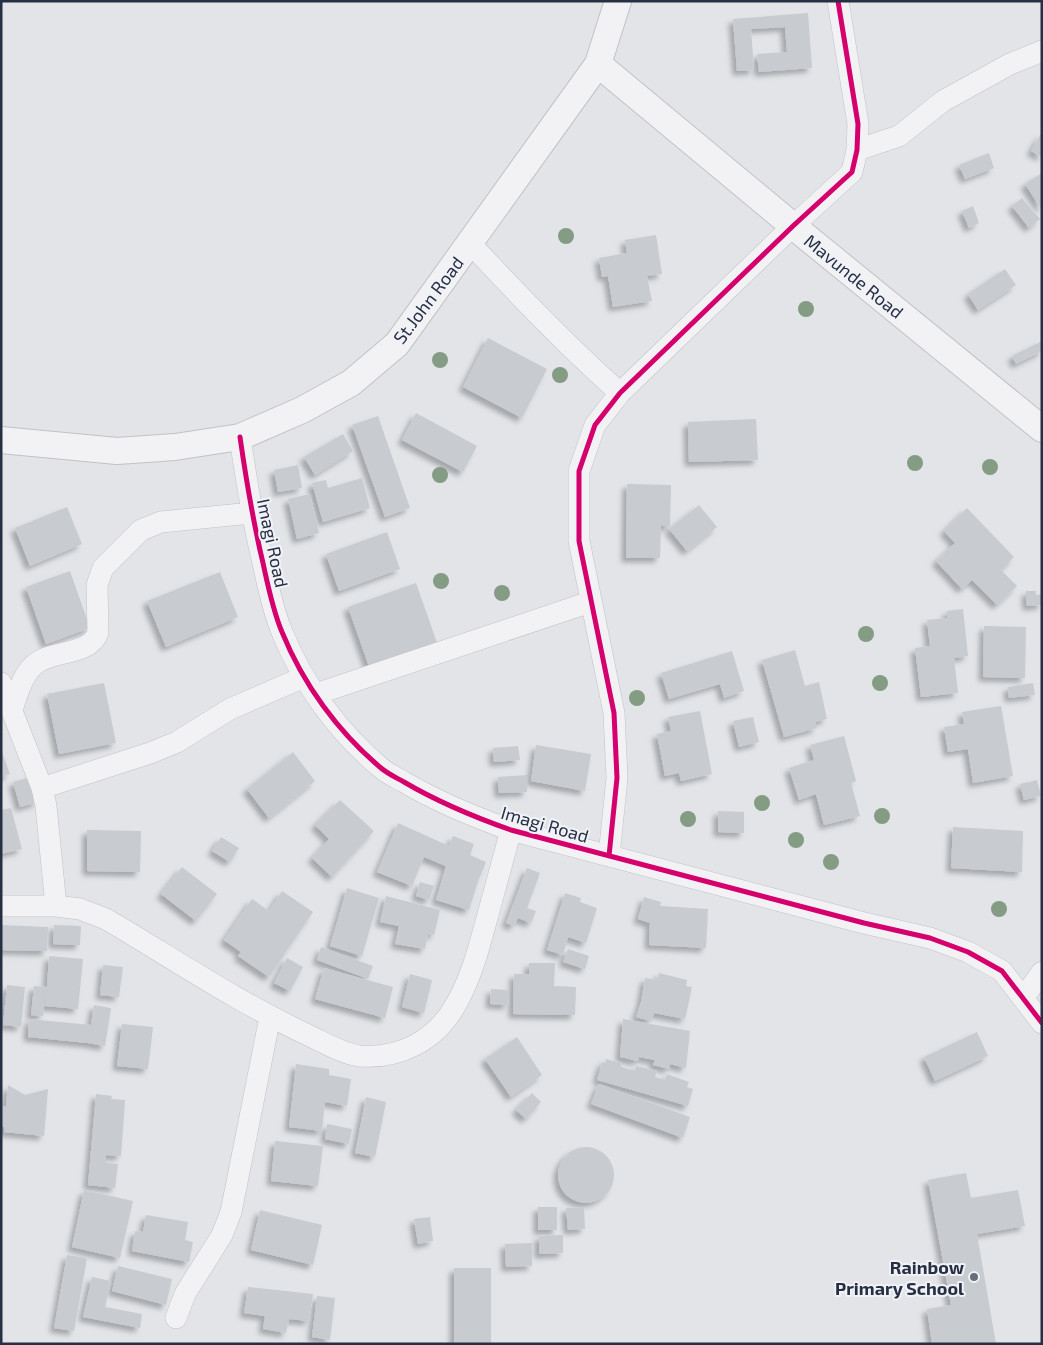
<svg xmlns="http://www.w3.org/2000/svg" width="1043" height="1345" font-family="'Exo 2',sans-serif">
<defs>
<filter id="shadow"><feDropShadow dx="-4.5" dy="4.5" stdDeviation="2.5" flood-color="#0004"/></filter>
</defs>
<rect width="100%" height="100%" fill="#e2e4e8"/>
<path fill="#c8cbcf" filter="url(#shadow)" d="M808,13L812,68L759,72L757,54L787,52L785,27L751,29L754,70L737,71L733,19Z
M1042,132V157L1031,151Z
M989,153L994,168L965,179L959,165Z
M1042,173V210L1025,184Z
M1022,198L1040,219L1029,228L1012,206Z
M973,206L979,223L969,228L962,211Z
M656,235L662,274L647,276L652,301L613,307L608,276L602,277L599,258L627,253L625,240Z
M1005,269L1016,285L978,310L968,294Z
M488,338L547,369L522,418L463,387Z
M1042,341V351L1016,364L1012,356Z
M416,413L477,446L463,472L402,440Z
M378,416L410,508L385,517L352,425Z
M756,419L758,460L689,462L688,422Z
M343,434L353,451L315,475L304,457Z
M298,465L302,488L278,492L274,470Z
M362,478L370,508L323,522L312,483L326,480L328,488Z
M627,484L671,485L670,526H661L660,558H626Z
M310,494L319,533L297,539L288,499Z
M699,505L717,527L687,551L669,529Z
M67,507L82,544L30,566L15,528Z
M967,508L1014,557L1001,570L1017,586L997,605L972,580L962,589L936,561L955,543L944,531Z
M387,532L400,569L339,591L326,554Z
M70,571L90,628L46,644L26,587Z
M220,572L238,617L166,647L147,601Z
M416,583L440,651L372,675L348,607Z
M1026,591H1036V595L1042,594V605L1027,606Z
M963,609L968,656L954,658L958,693L921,697L915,648L930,646L927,620L947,618V611Z
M984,626L1026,627L1025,678L983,677Z
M795,650L805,686L819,682L827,719L815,722L817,728L784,737L762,660Z
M732,651L744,691L724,698L720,684L669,699L661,673Z
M104,683L116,743L59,754L47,694Z
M1033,683L1035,695L1009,698L1008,687Z
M1001,706L1013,776L973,783L968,749L948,752L944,727L964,724L962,712Z
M700,711L712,774L681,781L679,773L665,776L657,734L671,731L668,717Z
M753,717L759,742L739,747L733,721Z
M844,736L856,781L851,783L860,816L824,825L816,794L799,800L789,768L814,760L810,745Z
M536,745L591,754L585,791L531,781Z
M518,746L520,760L494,762L493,748Z
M1,749L10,774L1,777Z
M293,752L315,781L269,818L247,789Z
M527,775V792L499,793L498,777Z
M30,777L38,802L20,807L13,782Z
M1037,780L1041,796L1024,800L1020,784Z
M340,800L374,831L332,877L312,858L329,839L315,825Z
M11,808L22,849L1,854V810Z
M718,811L744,812V833L718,832Z
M398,823L449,846L453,836L474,844L470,855L486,862L478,881L469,910L436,900L446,866L424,857L412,886L377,872Z
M953,827L1023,831L1022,872L951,868Z
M87,830L141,831L140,872L87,871Z
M221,837L239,848L230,862L212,851Z
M182,867L217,894L196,921L161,894Z
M527,868L540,873L527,908L536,911L531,923L518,918L514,926L506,923Z
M420,882L434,886L429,900L416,896Z
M347,888L379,898L362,956L330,946Z
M282,891L313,912L269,977L238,956L241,952L224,940L252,899L269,911Z
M565,893L581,898L580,902L597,908L586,943L568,937L563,955L547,950Z
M386,896L440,910L434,935L428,934L425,949L395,944L399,926L380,922Z
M644,897L661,902L660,906L708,909L706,948L649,945L650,923L638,919Z
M1,925L48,927L47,951L1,950Z
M54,925L81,926L80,945L53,944Z
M321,947L373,966L368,979L317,960Z
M568,949L589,956L585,969L563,962Z
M49,956L83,959L78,1009L45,1006L46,990L43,1016L31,1015L34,986L47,987Z
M287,958L303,967L290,991L274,983Z
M529,963H555L554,986L576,987L575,1015L513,1014L514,974H529Z
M103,965L123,967L119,997L100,995Z
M324,968L393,987L385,1018L315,999Z
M659,973L687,980L686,986L692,987L685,1019L654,1013L651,1021L636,1017L641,1002L645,978L657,980Z
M410,974L432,980L424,1013L402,1007Z
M7,985L25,987L21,1027L3,1025Z
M491,989L509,990L508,1005L490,1004Z
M94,1005L111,1008L105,1046L88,1043L28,1037L29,1019L91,1025Z
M623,1019L690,1031L686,1068L670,1064L669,1069L653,1065L655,1060L639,1057L638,1061L620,1057Z
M122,1024L153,1027L148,1069L117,1066Z
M977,1032L988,1056L935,1081L924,1057Z
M517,1037L542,1075L511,1097L485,1059Z
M606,1059L621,1063V1067L635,1071L636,1066L657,1071L655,1077L665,1080L667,1074L689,1082L687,1087L693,1089L688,1106L597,1080L602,1062L605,1063Z
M296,1064L329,1069V1075L351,1079L347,1106L325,1102L322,1131L289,1127Z
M599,1084L690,1117L683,1138L591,1104Z
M8,1085L25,1095L48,1089L44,1136L4,1132V1127H1V1106H6Z
M532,1093L541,1102L526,1119L516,1110Z
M96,1094L112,1096L111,1099L125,1100L121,1156L106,1155V1163L118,1164L115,1188L88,1185Z
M366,1097L386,1102L375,1157L355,1153Z
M327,1124L352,1129L349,1144L325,1139Z
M275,1141L323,1146L318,1186L271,1181Z
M558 1175a28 28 0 1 1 56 0a28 28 0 1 1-56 0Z
M966,1173L971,1198L1018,1190L1025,1226L977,1234L996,1344H932L927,1309L951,1305L928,1180Z
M84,1190L133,1201L120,1258L72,1247Z
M538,1207H557V1230H538Z
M584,1207L585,1229L568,1230L566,1208Z
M260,1210L322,1225L313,1265L251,1250Z
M146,1215L188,1222L185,1240L193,1242L189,1262L132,1251L135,1231L143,1232Z
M430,1217L433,1241L418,1244L414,1219Z
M563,1235V1253L539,1254V1236Z
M532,1243V1266L506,1267L505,1244Z
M67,1255L87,1258L74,1331L54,1328Z
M118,1266L172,1279L166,1305L112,1291Z
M454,1268H491V1344H454Z
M92,1277L111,1281L105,1307L142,1314L140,1328L83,1317Z
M248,1287L313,1294L309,1321L289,1319L286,1333L263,1329L265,1316L244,1313Z
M317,1296L335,1298L330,1340L312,1337Z"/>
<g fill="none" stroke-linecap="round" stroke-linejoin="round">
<g stroke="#c0c2c6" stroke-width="22">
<path id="minor" d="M857,150L899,136L943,101L1010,64L1042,51
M470,243C518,295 567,346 620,393
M240,437C246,479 253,521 263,563C268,586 273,611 282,632C303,684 338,732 381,768C388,774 397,778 404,782C438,802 474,817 511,830L864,923L930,938L968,952L1002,971L1042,1023
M1,683L42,788L46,806L56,906
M316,694L590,602
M12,710C17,695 22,676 34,665C52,649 88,657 98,633L97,585L103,568L141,530L161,522L251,513
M42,788L150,753L177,742L230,709L304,677
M609,856L617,778L614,713L579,541V471L595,425L620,393L793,226L852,172L857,150L858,124L838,1
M1,906H56L80,909L106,919C174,959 239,1003 310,1036C325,1043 343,1054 360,1056C399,1059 435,1041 455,1006C471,979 479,948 487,918C495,888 503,859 511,830
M1024,997L1042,972
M176,1318L185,1294L222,1235L231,1212L270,1017"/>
</g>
<g stroke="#c0c2c6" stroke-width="28">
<path id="tertiary" d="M598,64L793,226L1042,429
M1,440L117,451L175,447L240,437L302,410L351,383L397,344L598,64L618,1"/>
</g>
<use href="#minor" stroke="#f2f2f4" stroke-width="21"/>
<use href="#tertiary" stroke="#f2f2f4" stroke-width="26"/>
<g stroke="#f0f2f7" stroke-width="8">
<path id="cycleway" d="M240,437C246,479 253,521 263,563C268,586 273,611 282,632C303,684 338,732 381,768C388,774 397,778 404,782C438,802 474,817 511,830L864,923L930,938L968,952L1002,971L1042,1023
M609,856L617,778L614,713L579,541V471L595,425L620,393L793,226L852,172L857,150L858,124L838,1"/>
</g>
<use href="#cycleway" stroke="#d6006c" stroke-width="5"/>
</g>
<g fill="#849b84">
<circle cx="566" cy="236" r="8"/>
<circle cx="806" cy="309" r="8"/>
<circle cx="440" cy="360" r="8"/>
<circle cx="560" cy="375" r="8"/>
<circle cx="915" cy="463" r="8"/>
<circle cx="990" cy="467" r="8"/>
<circle cx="440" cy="475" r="8"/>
<circle cx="441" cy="581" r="8"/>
<circle cx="502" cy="593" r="8"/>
<circle cx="866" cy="634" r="8"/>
<circle cx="880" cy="683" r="8"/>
<circle cx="637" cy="698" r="8"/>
<circle cx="762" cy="803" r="8"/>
<circle cx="882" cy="816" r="8"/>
<circle cx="688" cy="819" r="8"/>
<circle cx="796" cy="840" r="8"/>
<circle cx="831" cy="862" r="8"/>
<circle cx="999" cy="909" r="8"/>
</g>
<circle fill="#686e7d" stroke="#f0f2f7" stroke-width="2" cx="974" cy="1277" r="5"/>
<g text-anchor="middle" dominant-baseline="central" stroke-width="4" stroke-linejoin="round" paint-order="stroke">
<g font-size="18" fill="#272f43" stroke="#f0f2f7">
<text transform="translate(854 276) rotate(39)">Mavunde Road</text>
<text transform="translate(428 300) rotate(-53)">St.John Road</text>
<text transform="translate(273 543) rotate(78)">Imagi Road</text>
<text transform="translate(545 824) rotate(16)">Imagi Road</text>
</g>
<g font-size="18" font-weight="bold" fill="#272f43" stroke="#f0f2f7" text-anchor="end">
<text x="964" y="1267">Rainbow<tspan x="964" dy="21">Primary School</tspan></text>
</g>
</g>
<rect width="1043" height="1345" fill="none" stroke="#272f43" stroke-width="5"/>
</svg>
